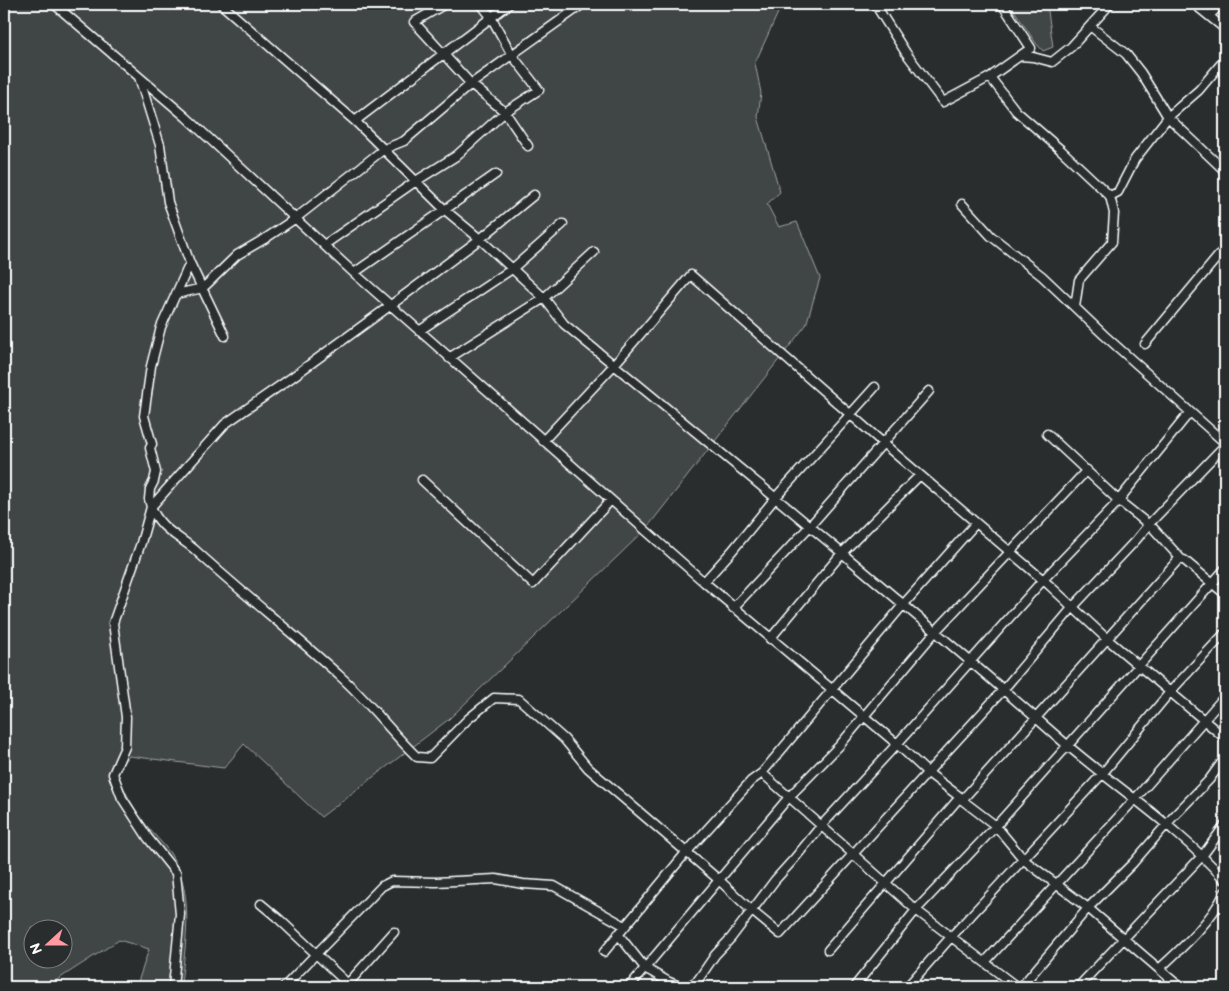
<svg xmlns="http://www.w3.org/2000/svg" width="1229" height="991" font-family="'Balsamiq Sans',sans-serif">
<rect width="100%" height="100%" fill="#2a2d2e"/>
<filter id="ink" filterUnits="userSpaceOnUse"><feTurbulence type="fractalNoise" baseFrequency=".02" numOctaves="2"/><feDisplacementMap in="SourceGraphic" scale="10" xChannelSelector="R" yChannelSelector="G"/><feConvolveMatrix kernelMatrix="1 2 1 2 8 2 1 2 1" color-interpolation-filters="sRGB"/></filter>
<g filter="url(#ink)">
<path fill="#414445" stroke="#a0a2a2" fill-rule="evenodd" d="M4,4H782L755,63L761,93L758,117L780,192L767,204L779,227L797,222L820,278L806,325L646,529L449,719L321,817L244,744L224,768L129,756L117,773C125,792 134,810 147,826C154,835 163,843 170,853C195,892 186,940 181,983C170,991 150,986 138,982L149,949L119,940L46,987H4ZM32,928H62V958H32Z
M1010,4H1047L1053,47L1043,51L1035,42Z"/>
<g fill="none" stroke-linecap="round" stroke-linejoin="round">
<g stroke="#fff" stroke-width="11">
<path id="minor" d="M54,4L186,117L354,273L704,582L897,744L1043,580L1114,506L1190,412
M221,4L355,121L445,210L480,239L544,298L564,324C731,461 898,597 1060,739C1115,787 1177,826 1225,880
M445,4L414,22L471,84L505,112L528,146
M875,4L906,53L943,102L990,77
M1002,4L1031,48L990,77L1016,111L1061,150L1110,196
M1194,4L1225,29
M1209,16L1221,4
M1090,26L1126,54L1141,73L1168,117L1225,171
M1020,56L1033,57L1052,62L1071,47L1110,4
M139,77L160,145L168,202L190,263L161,327L151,366L144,416L152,444L150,448L156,472L154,481L150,489L149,499L151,507L141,543L113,623L126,717L125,747L113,774L122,798L148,838L176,873L180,914L173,987
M355,121L509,4
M534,195L480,239L391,305L291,378L225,424L151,507C161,530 176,534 194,549C242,593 293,633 341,677C368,701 391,732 417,757L430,758L468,719L494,698L519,699L564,739L588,768L719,880L629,987
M962,204L991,236L1042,276L1104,335L1225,443
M324,245L416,181L456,156L505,112L539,90L512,55L491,17L481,4
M190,263L225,336
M354,273L496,174
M176,294L203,288L237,255L266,238L296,218L384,149L404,141L471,84L583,4
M1075,307L1079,280L1112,242L1114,213L1110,196L1118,192L1135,159L1168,117L1199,90L1225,59
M419,331L512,269L563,224
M1145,344L1225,248
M449,358L544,298L594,252
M1047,434L1118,500L1153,528L1181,559
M543,441L614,365L691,275L899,457L1049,585L1107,639L1225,738
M1087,470L935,632L839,746L789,797L719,880L752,911L780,934L1003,690L1073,607L1136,540L1149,524L1225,445
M422,480L533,584L611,500
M704,582L732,551L776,497L875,387
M733,608L810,526L929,391
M770,639L842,553L920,475
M762,773L903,605L976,523
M261,904L279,919L351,987
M618,934L645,968L669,982L682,987L689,986L698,980L715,955L731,938L775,880L794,859L821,826L897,744L927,772L960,797
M828,950L960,797L963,800
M604,952L684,855L751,781L762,773L916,910L1017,987
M985,962L1135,799L1225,696
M1159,969C1183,947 1211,922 1225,892
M284,987L382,886L392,881L436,882L496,879L523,884L554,886L625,926
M345,987L394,932
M854,987L916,910L996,826L1225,569
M907,987L951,937L1103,773L1170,692L1225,633
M1021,987L1088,908L1133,863L1173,817L1209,780L1225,758
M1078,987L1203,855L1225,825
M1180,987L1088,908L1024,860L996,826L962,800L1178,560H1184L1225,594"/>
</g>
<use href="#minor" stroke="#2a2d2e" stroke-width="8"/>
</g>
</g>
<rect width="1229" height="991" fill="none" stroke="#2a2d2e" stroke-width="20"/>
<rect x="10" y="10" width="1209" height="971" fill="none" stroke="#fff" stroke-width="2" filter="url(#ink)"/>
<g transform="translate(48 944) rotate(249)"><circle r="24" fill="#2a2d2e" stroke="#7f8182"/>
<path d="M0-4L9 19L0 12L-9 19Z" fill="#ff9aa2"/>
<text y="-8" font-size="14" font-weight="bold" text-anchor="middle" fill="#ffffff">N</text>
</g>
</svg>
